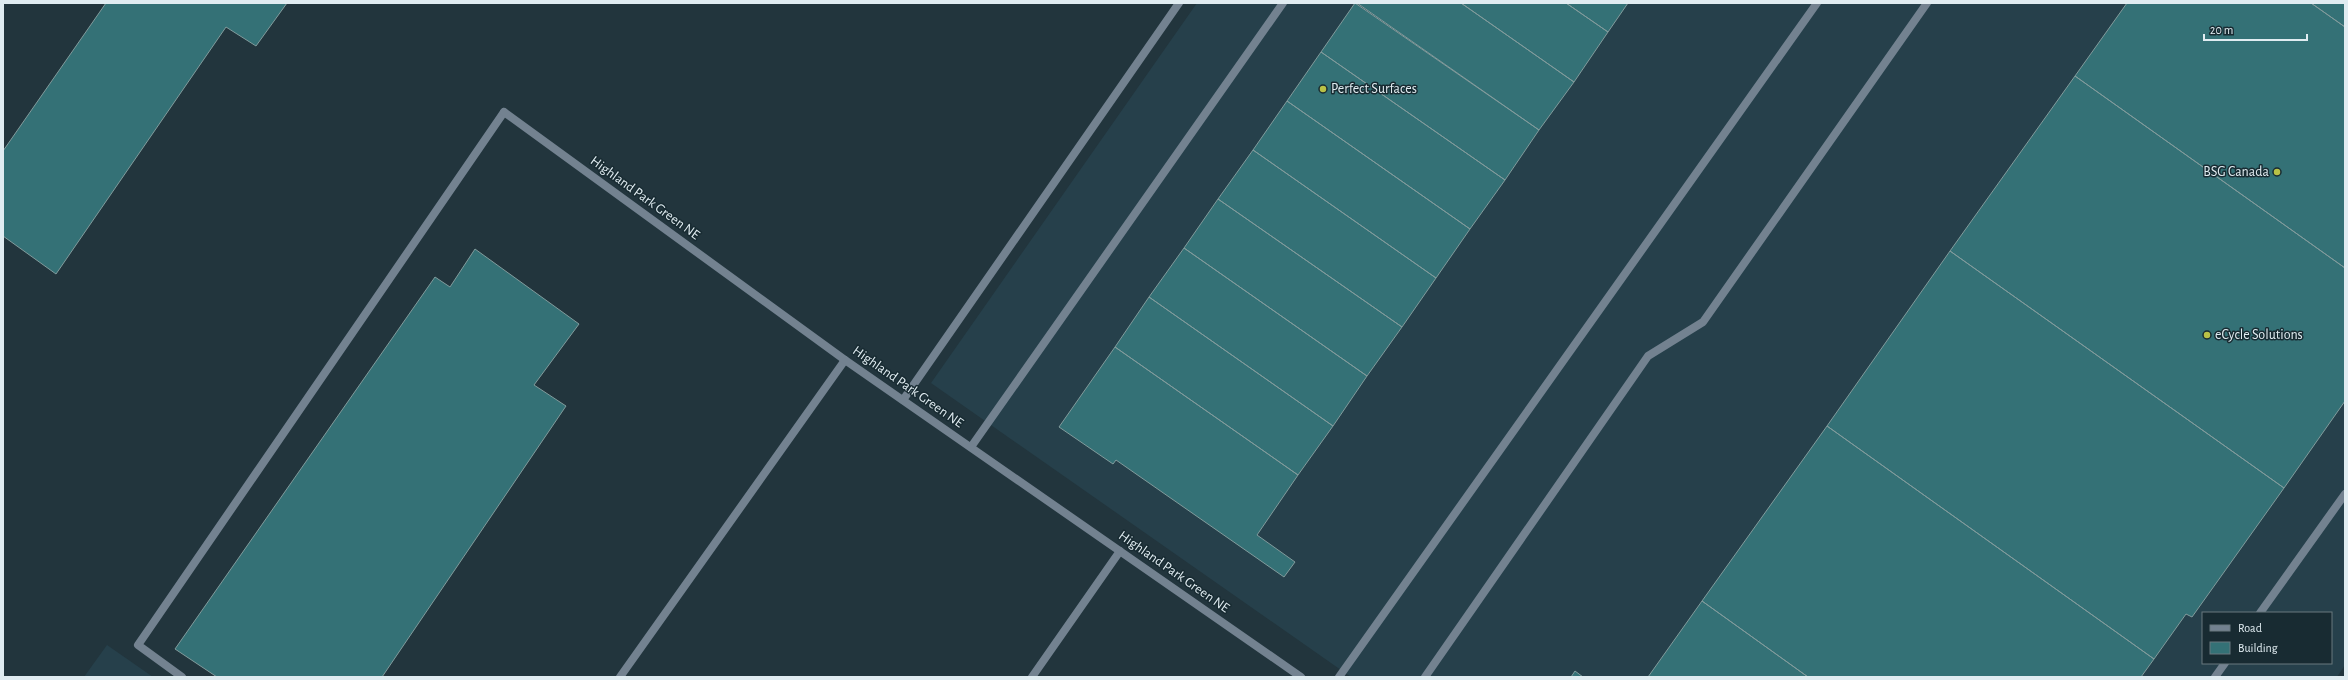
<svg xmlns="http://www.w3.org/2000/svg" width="2348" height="680" font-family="'Alegreya Sans',sans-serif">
<rect width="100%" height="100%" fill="#22353d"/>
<path fill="#26404b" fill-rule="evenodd" d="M1197,3H2345V665L2337,677H1351L931,383ZM2203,613H2331V663H2203Z
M107,645L153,677H84Z"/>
<path fill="#347176" stroke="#819b9c" d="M106,3H287L256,46L226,27L56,274L3,236V151Z
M1355,3L1539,130L1505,180L1321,52Z
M1357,3H1461L1574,82L1539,130Z
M1461,3H1566L1608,32L1574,82Z
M1566,3H1628L1608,32Z
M2127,3H2311L2345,27V268L2075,76Z
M2311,3H2345V27Z
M1321,52L1505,180L1470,229L1287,101Z
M2075,76L2345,268V401L2284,488L1950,251Z
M1287,101L1470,229L1436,278L1253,150Z
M1253,150L1436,278L1402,327L1218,199Z
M1218,199L1402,327L1367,376L1184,248Z
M1184,248L1367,376L1333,426L1149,297Z
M475,249L579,324L534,385L566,406L382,677H217L175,649L435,277L450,287Z
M1950,251L2284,488L2192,617L2186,614L2154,659L1827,426Z
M1149,297L1333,426L1298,475L1115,347Z
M1115,347L1298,475L1257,535L1295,562L1284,577L1116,460L1113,464L1059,427Z
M1827,426L2154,659L2141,677H1808L1702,601Z
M1702,601L1808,677H1648Z
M1575,671L1583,677H1571Z"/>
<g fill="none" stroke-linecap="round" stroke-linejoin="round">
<path stroke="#738290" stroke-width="8" d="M903,400L1179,3
M971,447L1283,3
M2260,613L2345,494
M182,677L138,645L504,112
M620,677L845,360
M1032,677L1120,551
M1339,677L1817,3
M1425,677L1648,356L1703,322L1927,3
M2215,677L2225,663"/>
<path stroke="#738290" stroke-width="8" d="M504,112L845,360L1301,677"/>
</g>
<g fill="#b9c146" stroke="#182b32" stroke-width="1.5">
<circle cx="1323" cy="89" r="4"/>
<circle cx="2277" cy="172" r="4"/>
<circle cx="2207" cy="335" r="4"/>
</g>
<g text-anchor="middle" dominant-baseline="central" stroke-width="3" stroke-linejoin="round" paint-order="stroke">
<g font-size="14" fill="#e0ecf1" stroke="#182b32" text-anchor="start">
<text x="1331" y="89">Perfect Surfaces</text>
<text x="2269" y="172" text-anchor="end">BSG Canada</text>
<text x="2215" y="335">eCycle Solutions</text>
</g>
<g font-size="14" fill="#e0ecf1" stroke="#182b32">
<text transform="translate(645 198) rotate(36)">Highland Park Green NE</text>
<text transform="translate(908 387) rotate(35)">Highland Park Green NE</text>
<text transform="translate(1174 572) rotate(35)">Highland Park Green NE</text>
</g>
</g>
<rect width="2348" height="680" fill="none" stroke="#e0ecf1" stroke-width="8"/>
<rect x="2202" y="612" width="130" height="52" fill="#182b32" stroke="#68787e"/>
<rect x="2210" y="625" width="20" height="6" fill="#738290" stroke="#68787e"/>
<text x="2238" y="632" font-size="12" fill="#e0ecf1">Road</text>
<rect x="2210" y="642" width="20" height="12" fill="#347176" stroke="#68787e"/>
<text x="2238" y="652" font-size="12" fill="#e0ecf1">Building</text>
<path d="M2204 34v6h103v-6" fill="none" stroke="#e0ecf1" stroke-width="2"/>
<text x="2210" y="34" font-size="12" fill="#e0ecf1" stroke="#182b32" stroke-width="3" paint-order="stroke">20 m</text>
</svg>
